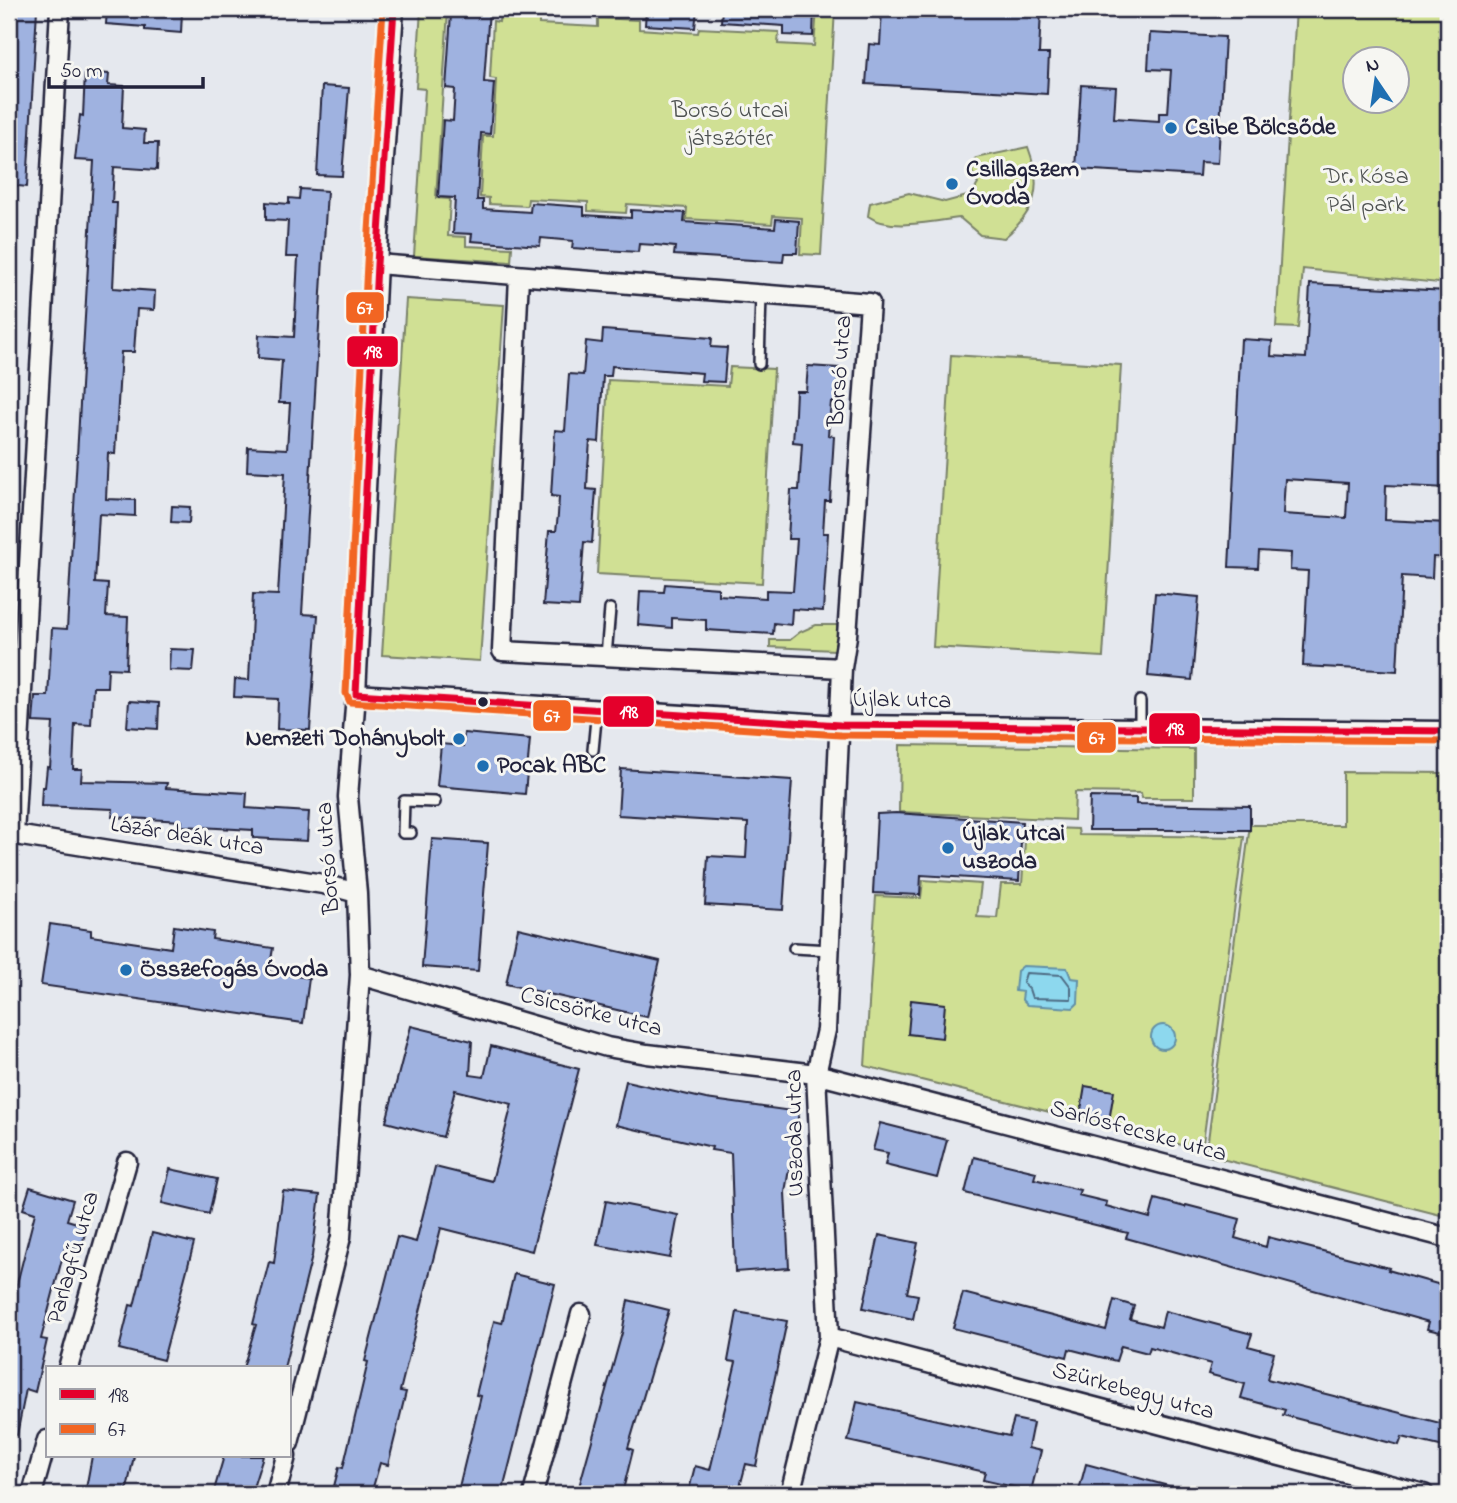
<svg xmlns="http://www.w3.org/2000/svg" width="1457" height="1503" font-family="'Indie Flower',sans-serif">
<rect width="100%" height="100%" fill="#e5e8ee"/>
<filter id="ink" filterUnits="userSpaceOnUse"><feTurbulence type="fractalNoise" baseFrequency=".0143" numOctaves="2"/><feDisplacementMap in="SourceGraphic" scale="14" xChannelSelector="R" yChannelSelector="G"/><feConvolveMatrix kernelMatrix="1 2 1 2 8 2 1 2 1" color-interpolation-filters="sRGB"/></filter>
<g filter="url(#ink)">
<path fill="#d0e094" stroke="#798168" stroke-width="2" fill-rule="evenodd" d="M421,9H469V11H448L436,198L450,199L448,236L466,237V246L512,248L511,262L414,256L425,89L416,88Z
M817,9H835L821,255L800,254L802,218L773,216L772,224L686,219L687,208L627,204L626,213L588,211V202L528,199L527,206L489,204V198L480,197L483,136H493L496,79L490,78L493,21L499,22L500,13L539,15V24L598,27V18L639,20V29L698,33L699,28L779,32L778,44L814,46Z
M1296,9H1448V284L1303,269L1298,328L1276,327ZM1356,60H1398V102H1356Z
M1028,147C1043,187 1037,210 1004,238L980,235L960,218C933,221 890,232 868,216L870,203L909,193L945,202L971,195L978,184L972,172L976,158Z
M406,299L504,305L480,661L382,655Z
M951,355L1121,365L1103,657L933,647Z
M730,367L774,369L762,583L597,574L608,380L728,386Z
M816,625H838L841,641L835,650L770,647V640H790L800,632Z
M900,745L1194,749V798H1142L1141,793L1075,792L1074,820L899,812Z
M1343,772L1448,773V1217L1206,1155L1250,825H1343Z
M1026,827L1078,829L1079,835L1244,837L1202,1150L865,1066L876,896L921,898L923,880L981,884L977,917L997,918L1001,884H1022Z"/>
<path fill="#8dd8ee" stroke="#628fa6" stroke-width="2" d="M1023,966L1067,968L1071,978L1079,979L1078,1003L1073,1008L1027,1005L1022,1000L1023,992L1015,991L1017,971Z
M1151 1037a12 12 0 1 1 24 0a12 12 0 1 1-24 0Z"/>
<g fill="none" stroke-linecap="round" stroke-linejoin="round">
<path stroke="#4d6b83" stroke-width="2" d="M1026,973L1062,975L1071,987V999L1032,998L1029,989L1023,983Z"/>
</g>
<path fill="#9fb2e0" stroke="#22223b" stroke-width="2" fill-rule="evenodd" d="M9,9H37L27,187L9,185Z
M107,9L182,12L181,33L145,30V27L106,24Z
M461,9H489L484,82L494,83L490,134L481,133L477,200H483V209L530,212L531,203L584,207V215L631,218V210L685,213L684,222L775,228L776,219L799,221L797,253H784L783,262L674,255L675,247L656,245L639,244L638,252L572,248L573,241L541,238L540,246L471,241L472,234L453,233L455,198L438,197L443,120L453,121L455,89L446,88L451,14L461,15Z
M646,9H697L695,28L645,25Z
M722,9H814L813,36L784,35V26L721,22Z
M882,9H1041L1039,54H1049L1047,94L866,84L869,44L880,45Z
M1150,33L1225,37L1218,163L1200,162L1199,176L1076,169L1081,85L1116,87L1114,118L1159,121V113H1168L1171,70L1148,69Z
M85,72L109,74L108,85L124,86L122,128L145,130L144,143H158L157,170L114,167L112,203H117L113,288L155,291L154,310L137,309L134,352H121L115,454L108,453L106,499L135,500V516L99,514L95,583L108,584L106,616L128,617L126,669L108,668L107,687H93L91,725L75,724L73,769H82L81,781L167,783L166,788L247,793L246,808L309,812L307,841L253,838V830L182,826V821L112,817L113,809L41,806L42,787H45L47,767L50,768L53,723L33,722L35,696H48L52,628L67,629L94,161L75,160L80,115L83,116Z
M322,86L349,88L342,176L317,175Z
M300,189L327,191L302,614L318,615L310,730L277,729L278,699L234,697L235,679L249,680L253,594L278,595L285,473L247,471L248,447L287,449L290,403H279L282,360L258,358L259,335L294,337L298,257H286L288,221L266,220V202L289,204V198L299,199Z
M1310,284L1448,291L1442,432L1448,433V488L1386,485L1385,520L1448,523V558L1433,557L1432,578L1402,576L1397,671L1303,666L1308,571L1290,570L1291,553L1259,551L1258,568L1229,567L1241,339L1272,341L1271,356L1306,358ZM1285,479L1348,483L1346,518L1283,514Z
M603,330L712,338L711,347L727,348L724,382L701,381L702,373L612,366L611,376H603L599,442L590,441L588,467L587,489L596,490L592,543L584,542L579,607L543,605L549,531H556L558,515L559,497L551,496L555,430L565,431L569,374L583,375L586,341L602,343Z
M808,366L839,368L837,402H831L828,435L834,436L830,501H825L823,533H828L823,611L792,609L791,625L774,623L773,634L706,630V620L672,618V628L638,625L640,591L664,592L665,584L718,588V595L766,598V590L793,591L797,539H788L791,490H799L802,443L793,442L795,413L796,391H806Z
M172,506L190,507L189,523L171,522Z
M1155,593L1199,597L1192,680L1148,676Z
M170,649L195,650L193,671L169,670Z
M129,701L159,703L158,729L127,727Z
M464,733L530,739L525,794L437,786L441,744L463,746Z
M621,769L792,780L783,910L705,905L708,856L746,858L748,823L618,815Z
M1090,797L1136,798V804L1250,806V830H1089Z
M896,813L1022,822L1019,881L921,875L920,895L873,893L877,814Z
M432,839L488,843L478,971L422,967Z
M50,924L91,930V936L171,948L174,926L213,932L212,939L273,948L269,972L309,978L303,1023L41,985Z
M518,928L660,961L647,1017L506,984Z
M911,1000L945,1004L942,1038L908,1034Z
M411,1026L472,1041L470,1075L484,1077L491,1046L579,1069L532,1251L441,1228L400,1391L406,1392L388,1465L380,1463L371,1494H332L339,1467L343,1468L368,1362L365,1361L397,1237L416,1242L435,1167L492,1181L512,1104L455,1090L443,1137L386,1122Z
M626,1081L706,1099L799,1112L785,1192L789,1268L735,1272L731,1153L711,1150L712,1147L616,1125Z
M1085,1086L1114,1091L1109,1121L1080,1116Z
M880,1123L947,1140L937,1178L885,1165L888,1153L873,1150Z
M974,1157L1036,1172L1034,1179L1080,1190L1078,1195L1107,1202L1106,1206L1150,1218L1155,1199L1185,1207L1186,1205L1240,1219L1235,1238L1266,1247L1268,1237L1389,1268L1388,1270L1448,1287V1334L1427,1329L1429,1322L1126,1238L1128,1233L965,1193Z
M170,1169L217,1179L209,1214L162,1203Z
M30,1187L73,1200L67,1220L87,1226L81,1248L66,1244L41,1339L47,1340L35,1392L26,1389L17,1435L9,1434V1350L17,1313L10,1311L35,1213L23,1209Z
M283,1191L320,1195L312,1256L284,1368H243L256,1325L253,1324L269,1262L274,1263Z
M606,1201L678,1215L670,1258L597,1245Z
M152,1233L194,1243L163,1360L119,1349L130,1305L134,1306Z
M879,1235L918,1243L907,1293L918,1295L913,1319L863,1308Z
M514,1274L555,1284L502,1494H490L459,1487L481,1396L476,1395L494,1321L502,1323Z
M963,1293L1106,1330L1114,1300L1134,1306L1130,1319L1161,1327L1165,1311L1252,1334L1248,1346L1274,1353L1267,1379L1448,1425V1448L1402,1437L1399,1445L1283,1415L1285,1410L1241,1398L1245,1384L1208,1374L1211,1364L1150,1347L1148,1353L1121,1346L1116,1361L1069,1349L1067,1357L953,1328Z
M628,1300L669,1310L628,1448L633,1450L622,1494H577L622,1333Z
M737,1312L787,1321L756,1466L746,1464L738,1494H688L695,1466L710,1470L736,1362L728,1361Z
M857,1402L1009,1436L1014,1419L1033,1423L1028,1448L1041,1451L1031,1491L983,1480L985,1472L848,1441Z
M92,1456H134L126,1494H85Z
M224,1456H263L251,1494H213Z
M1086,1464L1180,1489V1494H1078Z"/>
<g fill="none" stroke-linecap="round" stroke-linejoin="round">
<g stroke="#22223b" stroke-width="14">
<path id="service" d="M759,364L761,295
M606,656L610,609
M1140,728V701
M593,750L597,709
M411,833H403L404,801L435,802
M794,948L830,950"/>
</g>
<g stroke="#22223b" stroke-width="23">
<path id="minor" d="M377,264L870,303L847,636L842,668L826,1030L816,1074L829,1337L790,1494
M519,276L502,651L842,668
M356,694L840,725L1448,731
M9,834L323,884L357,893
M14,835L60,9
M360,975L607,1047L647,1054L816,1074L1448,1238
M829,1337L1424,1494
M68,1368L127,1162
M289,1443L341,1237L360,975L357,893L348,797L356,694L377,264L394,9
M32,1494L47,1440
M276,1494L286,1456
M533,1494L581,1314"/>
</g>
<use href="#service" stroke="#f6f6f2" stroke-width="9"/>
<use href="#minor" stroke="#f6f6f2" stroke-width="18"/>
<g stroke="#f6f6f2" stroke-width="12">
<path id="bus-1" d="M356,694L840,725L1448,731
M356,694L377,264L394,9"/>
</g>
<g stroke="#f6f6f2" stroke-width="12">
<path id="bus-2" d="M383,9L367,263L346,693L350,702L840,735L1448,741"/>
</g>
<use href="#bus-1" stroke="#e4002b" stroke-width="7"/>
<use href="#bus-2" stroke="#f26522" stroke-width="7"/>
</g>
</g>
<g fill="#1f6fb2" stroke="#f6f6f2" stroke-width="2.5">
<circle cx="1171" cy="128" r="7"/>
<circle cx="952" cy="184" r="7"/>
<circle cx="459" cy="739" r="7"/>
<circle cx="483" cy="766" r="7"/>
<circle cx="948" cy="848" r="7"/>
<circle cx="126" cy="970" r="7"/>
</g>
<circle fill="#22223b" stroke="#f6f6f2" stroke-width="2.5" cx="483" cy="702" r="6"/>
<g text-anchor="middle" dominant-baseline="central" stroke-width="6" stroke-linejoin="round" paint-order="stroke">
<g font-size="24" fill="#4e5251" stroke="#f6f6f2">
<text x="730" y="111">Borsó utcai<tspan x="730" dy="28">játszótér</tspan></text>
<text x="1366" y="177">Dr. Kósa<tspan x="1366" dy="28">Pál park</tspan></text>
</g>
<g font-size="24" font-weight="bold" fill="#22223b" stroke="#f6f6f2" text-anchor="start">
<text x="1185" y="128">Csibe Bölcsőde</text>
<text x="966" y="170">Csillagszem<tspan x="966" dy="28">Óvoda</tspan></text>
<text x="445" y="739" text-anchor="end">Nemzeti Dohánybolt</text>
<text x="497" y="766">Pocak ABC</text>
<text x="962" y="834">Újlak utcai<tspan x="962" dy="28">uszoda</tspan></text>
<text x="140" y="970">Összefogás Óvoda</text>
</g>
<g font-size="24" fill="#22223b" stroke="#f6f6f2">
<text transform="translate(841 371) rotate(-86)">Borsó utca</text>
<text transform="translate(902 701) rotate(1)">Újlak utca</text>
<text transform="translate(187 837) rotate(9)">Lázár deák utca</text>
<text transform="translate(329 858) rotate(-94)">Borsó utca</text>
<text transform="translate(591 1013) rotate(14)">Csicsörke utca</text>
<text transform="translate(1138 1132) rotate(15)">Sarlósfecske utca</text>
<text transform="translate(796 1133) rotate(-91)">Uszoda utca</text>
<text transform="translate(74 1258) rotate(-74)">Parlagfű utca</text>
<text transform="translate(1133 1392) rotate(15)">Szürkebegy utca</text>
</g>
</g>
<g stroke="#f6f6f2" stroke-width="2.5">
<rect x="345" y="291" width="40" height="33" rx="7" fill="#f26522"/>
<rect x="346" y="335" width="53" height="33" rx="7" fill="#e4002b"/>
<rect x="602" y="695" width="53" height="33" rx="7" fill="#e4002b"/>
<rect x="532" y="699" width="40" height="33" rx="7" fill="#f26522"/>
<rect x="1148" y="712" width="53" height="33" rx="7" fill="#e4002b"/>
<rect x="1076" y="721" width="41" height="33" rx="7" fill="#f26522"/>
</g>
<g font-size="19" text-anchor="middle" font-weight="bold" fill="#fff">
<text x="365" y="314">67</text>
<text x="373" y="358">198</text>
<text x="629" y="718">198</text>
<text x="552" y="722">67</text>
<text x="1175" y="735">198</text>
<text x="1097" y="744">67</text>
</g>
<rect width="1457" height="1503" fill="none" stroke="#f6f6f2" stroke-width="35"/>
<rect x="18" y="18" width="1422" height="1468" fill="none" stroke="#22223b" stroke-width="2.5" filter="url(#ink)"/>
<rect x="46" y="1366" width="245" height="91" fill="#f6f6f2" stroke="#a1a1a9" stroke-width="2"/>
<rect x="60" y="1389" width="35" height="10" fill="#e4002b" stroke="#a1a1a9" stroke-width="2"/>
<text x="108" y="1402" font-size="21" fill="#22223b">198</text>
<rect x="60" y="1424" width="35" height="10" fill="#f26522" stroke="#a1a1a9" stroke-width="2"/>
<text x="108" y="1436" font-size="21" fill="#22223b">67</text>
<g transform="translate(1376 80) rotate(347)"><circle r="33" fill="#f6f6f2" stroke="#a1a1a9" stroke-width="2"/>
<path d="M0-5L12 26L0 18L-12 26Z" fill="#1f6fb2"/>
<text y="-10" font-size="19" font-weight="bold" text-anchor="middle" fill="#22223b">N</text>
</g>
<path d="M49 77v10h154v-10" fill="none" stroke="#22223b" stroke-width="3.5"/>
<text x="60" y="77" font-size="21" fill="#22223b" stroke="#f6f6f2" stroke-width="5" paint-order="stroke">50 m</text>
</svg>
